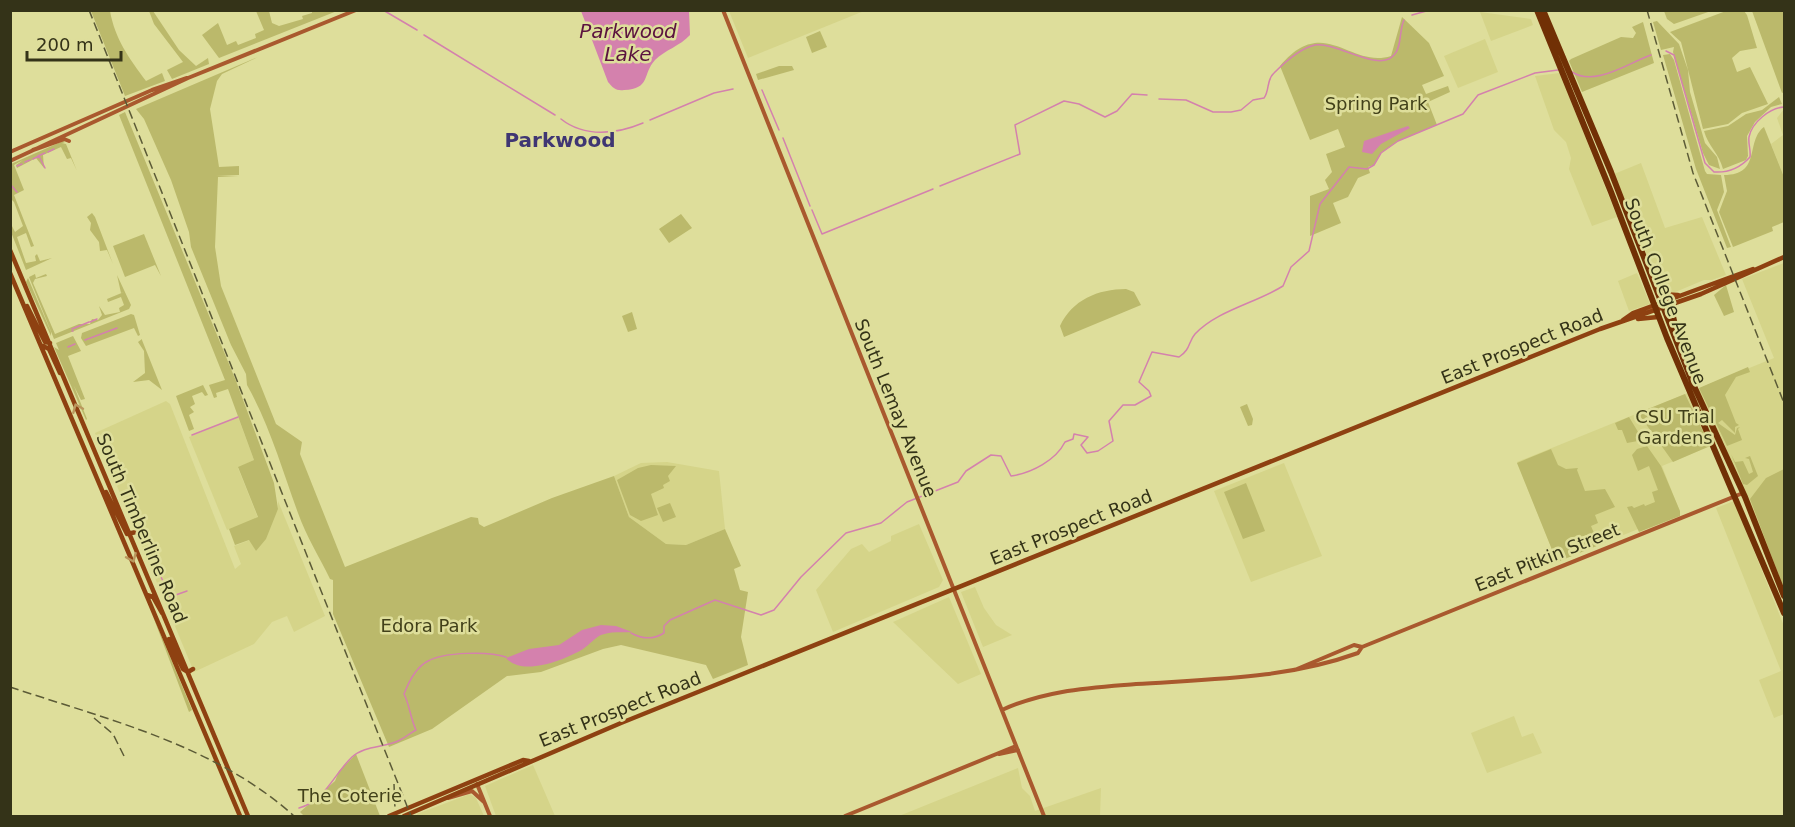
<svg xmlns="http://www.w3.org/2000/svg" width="1795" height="827" font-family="'DejaVu Sans',sans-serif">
<rect width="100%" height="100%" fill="#dede9b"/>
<path fill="#d5d489" d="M729,11H864L748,58Z
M1480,12L1531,19L1533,25L1491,41Z
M1485,39L1498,72L1458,88L1444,56Z
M1560,73L1617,217L1592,226L1569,169L1571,158L1566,142L1554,130L1535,76Z
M1784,109V177L1771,144L1783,135L1777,118Z
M1641,163L1665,228L1702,217L1726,275L1712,280H1704L1673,293H1662L1614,174Z
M1784,263V590L1723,441L1662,466L1680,512L1557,562L1517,462L1774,358L1742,279Z
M1637,273L1650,304L1629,311L1618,281Z
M166,401L170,404L235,569L241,564L234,546L250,540L256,551L278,509V501L325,616L294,632L287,616L272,622L254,644L194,672L95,433Z
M238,417L254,460L238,468L258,518L227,530L189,437Z
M667,462L719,471L725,529L686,545L666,544L629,517L614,476L641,463Z
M1284,463L1322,556L1251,582L1214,491Z
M1734,501L1784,626V714L1774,718L1759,680L1781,671L1716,508Z
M919,524L943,580L939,587L833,632L816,590L851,549L862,544L869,552L891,541V536Z
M975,587L984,608L996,625L1012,635L983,647L961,592Z
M949,597L981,674L958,684L893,622Z
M1514,716L1522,737L1533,733L1542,753L1487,773L1471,733Z
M533,765L555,816H496L485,786Z
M1018,768L1022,788L1030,796L1035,811L1101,788L1100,816H899Z
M470,794L476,798L484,816H418L417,814Z"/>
<path fill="#bbb96b" d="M91,11H110C115,39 129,58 146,81L162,73L165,81L125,96Z
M149,11H153L179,50L196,66L208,58L209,64L172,79L167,70L183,62L154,24Z
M256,11H269L272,23L279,26L303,19L302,16L312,13V11H337L219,58L202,35L218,23L227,45L236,41L238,45L256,38L255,34L264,30Z
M1664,11H1711L1674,24L1667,19Z
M1726,11H1744L1747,15L1757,48L1740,51L1732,58L1737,72L1750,67L1768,104L1742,113L1728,124L1703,129L1681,42L1670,32Z
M1752,11H1784V92L1782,93Z
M1402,17L1429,43L1444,76L1422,85L1426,94L1448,86L1450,92L1428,102L1437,125L1398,141L1381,153L1374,165L1368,167L1370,173L1358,178L1348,197L1333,203L1341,223L1310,236V196L1329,189L1325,180L1332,172L1326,154L1345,147L1338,129L1310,140L1280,66C1324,13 1350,69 1391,56Z
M1657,21L1679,44L1688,70L1690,92L1705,143L1717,157L1720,169L1709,165L1703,153L1673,52L1674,47L1661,50L1653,22Z
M1643,22L1654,63L1582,92L1569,61L1571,59L1621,37L1633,38L1636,33L1632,27Z
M820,31L827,47L812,53L806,37Z
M1670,54L1674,60L1705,171L1707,174L1721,175L1724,192L1717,210L1731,247L1727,248L1696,169L1663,55Z
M258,57L222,74L217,81L210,109L219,167L239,166V175H216L239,176L218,177L215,247L221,286L276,424L302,442L300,454L345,567L471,517L478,518L479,524L484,527L552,498L614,476L629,517L666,544L686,545L725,529L741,566L734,569L740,590L748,592L741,637L748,665L713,679L706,665L621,645L603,649L541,672L507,676L432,729L389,747L333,614V580L330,579C320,558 306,536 298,513C282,469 270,426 247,385L246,374L231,345L191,247L189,232L171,180L144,119L136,109Z
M779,66H792L794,70L758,80L756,74Z
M1779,97L1782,104L1771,107L1755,122L1747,136L1748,156L1746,160L1723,169C1719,153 1708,146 1704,131L1728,126L1746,114L1762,110Z
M125,112L236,381L274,483L278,509L266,539L256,551L249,540L235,545L229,529L258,517L238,467L254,460L228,389L216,393L217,397L214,398L209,385L225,380L119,115Z
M1764,127L1784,177V222L1772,227L1773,231L1733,247L1719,212L1727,191L1724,175C1762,175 1745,141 1764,127Z
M63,141L65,142L39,153L62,143L66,144L77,171L71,158L67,159L61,147L43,155L44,168L36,158L17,168L16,165L23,160L14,165L24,190L14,195L34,246L31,247L26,233L17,237L26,263L36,261L35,256L37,254L40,261L52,258L26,270L11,232L10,222L15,232L23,226L14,202L11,199V164Z
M92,213L95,217L113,264L107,250L100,251L99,242L90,230L91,223L87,217Z
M681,214L692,228L669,243L659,229Z
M144,234L161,276L155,265L125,277L113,246Z
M35,274L36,278L46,274L47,276L35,279L33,283L55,334L79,324H90L92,319L98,320L102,315L99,306L105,315L120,312L119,308L124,305L121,297L108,302L107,299L124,292L121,293L117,275L131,305L129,309L54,339L29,277Z
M28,278L51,332V336L26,282Z
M1726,285L1734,312L1724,316L1714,295Z
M1126,289L1134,292L1141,305L1064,337L1060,326C1072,300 1098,289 1126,289Z
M632,312L637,329L628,332L622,316Z
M131,314L134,315L140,335L138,336L134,328L86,346L81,338L82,333Z
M73,336L81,351L68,356L85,399L81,400L74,386L87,419L86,420L54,347L59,350L56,343Z
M142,339V340L162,390L149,380L133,382L145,373L144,351L138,342Z
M1748,367L1750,372L1736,377L1725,395L1736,423L1739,425L1735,427V433L1722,420L1718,423L1735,435L1737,428L1740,427L1738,429L1742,440L1727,446L1699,388Z
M203,385L208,395L205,396L202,392L192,396L195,404L190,407L194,412L189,415L194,429L189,431L176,396Z
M1685,394L1710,446L1673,462L1638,413Z
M1247,404L1253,419L1252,425L1248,426L1240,407Z
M1629,417L1643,440L1627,443L1622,430H1618L1615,423Z
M1647,446L1661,466L1680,511V516L1639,532L1627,507L1632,506L1634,508L1644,504L1645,506L1655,502L1652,492L1658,490L1649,466L1638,471L1632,455L1637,449Z
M1551,449L1558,465L1566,469L1578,468L1577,470L1585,491L1605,489L1615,507L1595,515L1598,523L1591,526L1599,545L1557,562L1517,463Z
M1731,454L1735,462L1743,461L1749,474L1753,472L1749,459L1745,458L1750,456L1758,476L1747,485L1743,484Z
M651,465L676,466L668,476L670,481L663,485L664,488L651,494L658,515L641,521L630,515L617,480L638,468Z
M1784,469V589L1750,499L1766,478Z
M1246,483L1265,531L1243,539L1224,492Z
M670,503L676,517L663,522L657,508Z
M151,611L192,710L189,712Z
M356,754L380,816H304L300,812L335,781L339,771Z"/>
<path fill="#d481ad" d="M581,11H689L690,35C680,46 665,50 655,60C642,74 651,89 624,90C616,91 613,88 608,82Z
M1408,126L1410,128L1381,144L1372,154L1362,152L1364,141Z
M601,625L616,626L632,632C622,633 612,631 601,635C596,637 589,645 583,649C565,660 522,677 506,658L529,649L559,645L582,630Z"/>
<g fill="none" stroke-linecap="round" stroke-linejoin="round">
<path stroke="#d481ad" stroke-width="1.5" d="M326,10V11
M383,10L417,30
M1412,15L1430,10
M424,35L555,115
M1666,51L1674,55L1705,163L1714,172C1729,173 1741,167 1750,157C1751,150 1748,144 1749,137C1752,122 1770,108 1784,107
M1572,72C1595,87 1628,63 1651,55
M762,90L779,130
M1159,99L1186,100L1213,112H1231L1241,110L1253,100L1264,98C1270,90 1266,80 1274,73C1284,63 1300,48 1315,45C1338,42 1379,73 1394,55C1402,47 1399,30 1404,20
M561,119C585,138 617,134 643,123
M650,120L714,93L733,89
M783,138L810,206
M48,152L54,149
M38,156L45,153
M33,159L39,156L45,168
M25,162L30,160
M17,166L22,164
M10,184L17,192
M940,186L1020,154L1015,125L1064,101L1079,104L1105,117L1117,111L1132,94L1147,95
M812,210L822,234L933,189
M90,322L97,319
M72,329L89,322
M72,331H73
M85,340L117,328
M68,347L75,344
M192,435L238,417
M153,559L170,597L187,591
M631,633C642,639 653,640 664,633V626L670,620L715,600L761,615L774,610L801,577L846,533L881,523L907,502L958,482L966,471L991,455L1001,456L1011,476C1032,473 1056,460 1065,442L1073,439L1074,434L1088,437L1081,445L1087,453L1098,451L1113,441L1109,421L1123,405H1135L1151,396L1149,391L1139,382L1152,352L1179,357C1191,349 1188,342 1195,334C1218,310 1256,303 1283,286L1291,267L1309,251L1320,204L1349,167L1367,169L1374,165L1381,153L1398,141L1463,114L1478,95L1535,73L1558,70
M299,808C325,801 334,774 352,757C365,745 385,748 400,740C406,737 410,733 416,730C410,717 410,706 404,694C409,681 416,667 428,661C444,652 489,651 506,657"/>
<path stroke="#a9592e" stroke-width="4" d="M723,10L1044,816
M33,150L64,139L69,141
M10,152L152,90L187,78
M10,161L188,78L356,10
M1297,669L1354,645L1362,647
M1002,710C1046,690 1089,688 1136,684C1212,679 1286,679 1358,653L1362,647L1743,493
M999,754L1018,750
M477,784L490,816
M448,798L472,791L484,802
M845,816L1016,746"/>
<path stroke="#8e4111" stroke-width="4.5" d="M10,250L248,816
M10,273L240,816
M1658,294L1678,295
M27,306L45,342L50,343
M1638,319L1658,317
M1623,320L1633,313L1753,269
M43,346L49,349L60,373
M106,492L127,534L136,532
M147,595L153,597L162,613
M169,639L183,669L188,672L193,669
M389,816L523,760L529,761
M404,816L621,723L1600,329L1701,294L1784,257"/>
<path stroke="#713005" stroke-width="6" d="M1537,10L1611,192L1667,338L1784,613
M1543,10L1611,172L1693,384L1745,497L1784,596
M1674,304L1672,312L1677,334"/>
<path stroke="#5c5b37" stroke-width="1.5" stroke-dasharray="9 4.5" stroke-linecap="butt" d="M89,10L411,816
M1647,10L1693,173L1784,403
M10,687C109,720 215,745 294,816
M94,718L113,734L124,756
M394,784L395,809"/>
</g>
<defs><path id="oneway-chevron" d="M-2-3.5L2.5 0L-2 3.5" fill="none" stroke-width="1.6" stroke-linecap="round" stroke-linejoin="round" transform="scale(1.5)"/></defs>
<g stroke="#ba975d">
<use href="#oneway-chevron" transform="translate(77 408) rotate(-113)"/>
<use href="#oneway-chevron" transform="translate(132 558) rotate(67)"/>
</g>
<g text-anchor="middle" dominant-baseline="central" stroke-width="5" stroke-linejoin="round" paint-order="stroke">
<g font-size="18" fill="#42411a" stroke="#dede9b">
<text x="1376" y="103">Spring Park</text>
<text x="1675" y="416">CSU Trial<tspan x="1675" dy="21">Gardens</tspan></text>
<text x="429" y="625">Edora Park</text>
<text x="350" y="795">The Coterie</text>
</g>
<g font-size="18" fill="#343318" stroke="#dede9b">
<text transform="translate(1666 291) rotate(69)">South College Avenue</text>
<text transform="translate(1522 346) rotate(-22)">East Prospect Road</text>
<text transform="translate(896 408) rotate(68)">South Lemay Avenue</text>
<text transform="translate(1071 527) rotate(-22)">East Prospect Road</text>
<text transform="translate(142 528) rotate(67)">South Timberline Road</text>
<text transform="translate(1547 557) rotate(-22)">East Pitkin Street</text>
<text transform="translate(620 709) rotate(-22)">East Prospect Road</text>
</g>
<g font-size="20" font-style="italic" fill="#5b123f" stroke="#dede9b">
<text x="628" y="31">Parkwood<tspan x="628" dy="23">Lake</tspan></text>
</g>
<g font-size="20" font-weight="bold" fill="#3f3673" stroke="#dede9b">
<text x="560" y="140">Parkwood</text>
</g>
</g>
<rect width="1795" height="827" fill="none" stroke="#343318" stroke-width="24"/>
<path d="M27 51v9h94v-9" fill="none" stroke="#343318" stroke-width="3"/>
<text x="36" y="51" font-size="18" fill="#343318" stroke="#dede9b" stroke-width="4.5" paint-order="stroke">200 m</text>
</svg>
